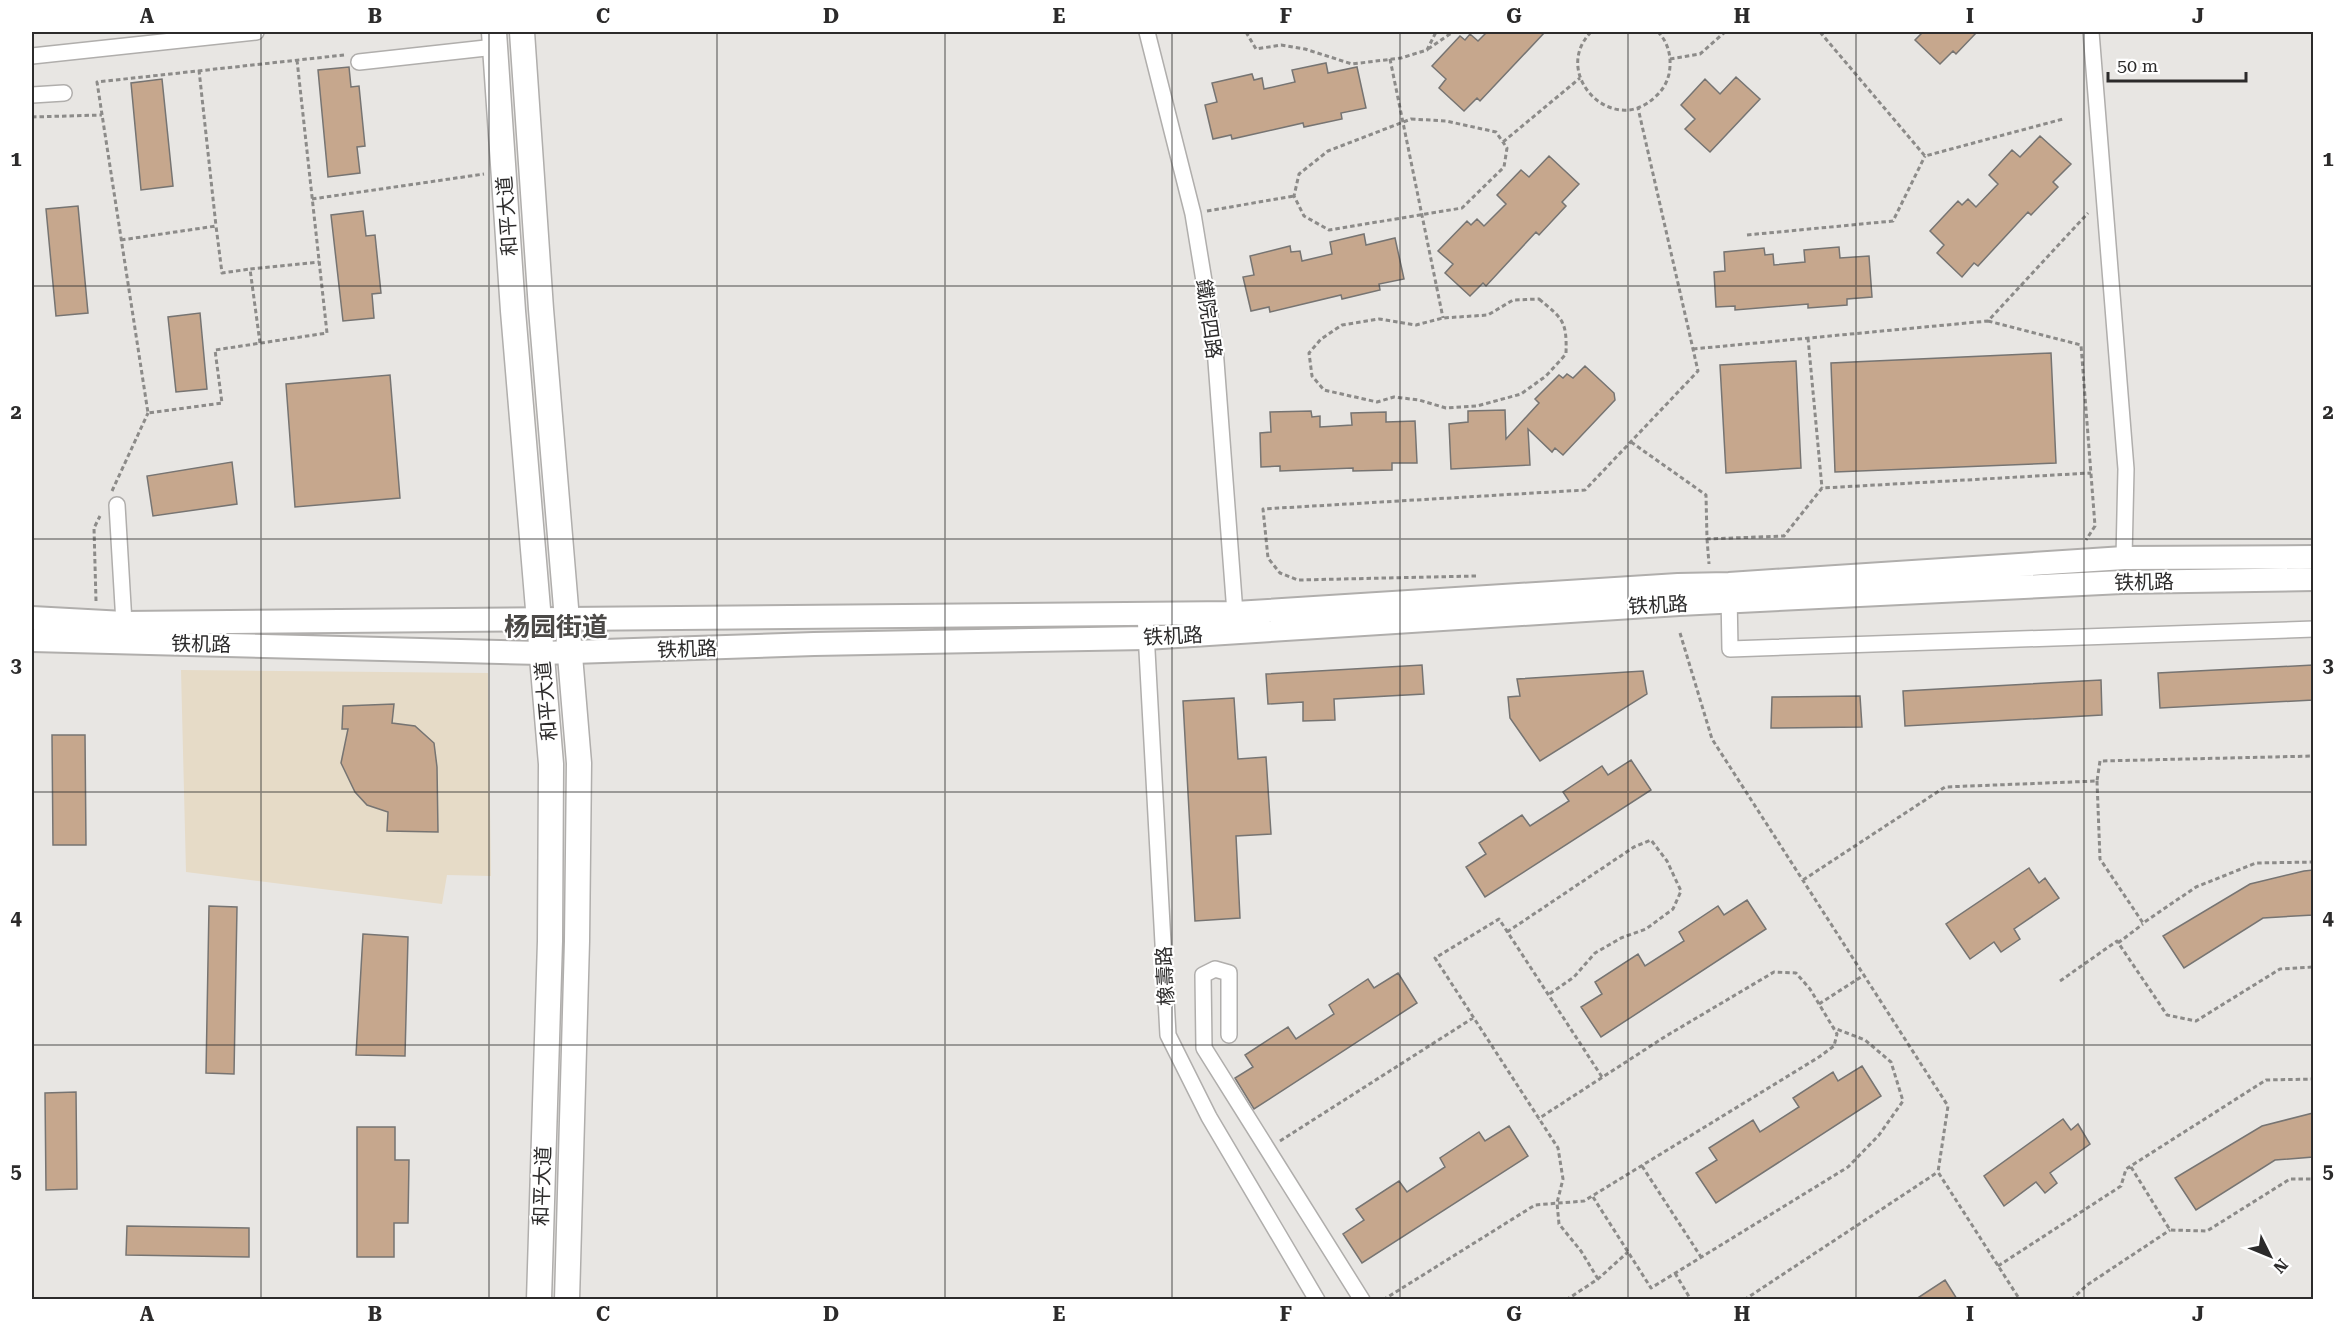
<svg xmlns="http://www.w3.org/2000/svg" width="2345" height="1331" font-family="'Roboto Serif','Noto Sans SC',serif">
<rect width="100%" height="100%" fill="#e8e6e3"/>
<path fill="#e6dbc7" d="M181,670L488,673L491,876L447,875L442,904L186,872Z"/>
<path fill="#c6a78d" stroke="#767472" stroke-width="1.5" d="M1487,32H1545L1480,101L1477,98L1464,111L1439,88L1446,79L1432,66L1460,36L1465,40L1470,34L1478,41Z
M1923,32H1977L1956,54L1953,51L1940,64L1915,40Z
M1326,63L1328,73L1357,67L1366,108L1341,113L1342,119L1304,127L1303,123L1232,139L1231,135L1213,139L1205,105L1217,102L1212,83L1252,74L1254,80L1262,78L1264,89L1295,82L1292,70Z
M349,67L351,87L359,86L365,146L357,147L360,173L328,177L318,70Z
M1736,77L1760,99L1710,152L1685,129L1695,119L1681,105L1705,79L1720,94Z
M162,79L173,186L141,190L131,83Z
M2040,136L2071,164L2053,182L2058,187L2031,215L2028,212L1978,266L1974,263L1962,277L1937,253L1944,245L1930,231L1958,201L1962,205L1968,199L1976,207L1998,184L1989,175L2012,150L2020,157Z
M1549,156L1579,184L1562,202L1566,206L1539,235L1536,232L1486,286L1483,283L1470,296L1445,273L1453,264L1438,251L1467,221L1471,225L1477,219L1484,226L1506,204L1497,195L1521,170L1529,177Z
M78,206L88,313L56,316L46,209Z
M363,211L366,236L375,235L381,293L372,294L374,318L343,321L331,215Z
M1364,234L1366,245L1395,238L1404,279L1379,284L1380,290L1342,299L1341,295L1270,312L1269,307L1251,311L1243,277L1254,275L1250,256L1290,246L1291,252L1300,251L1302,261L1332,254L1330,242Z
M1839,247L1840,258L1869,256L1872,297L1847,299V305L1808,308V304L1735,310V306L1716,307L1714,272L1725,271L1724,252L1764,248L1765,255L1773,254L1774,265L1805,262L1804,250Z
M200,313L207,389L176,392L168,317Z
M2051,353L2056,463L1835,472L1831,363Z
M1796,361L1801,468L1726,473L1720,365Z
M1585,366L1614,393L1615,400L1563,455L1555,448L1552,452L1528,429L1530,465L1451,469L1449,424L1468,422V411L1505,410L1506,439L1539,403L1535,399L1559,375L1563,378L1567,374L1573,378Z
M390,375L400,498L295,507L286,384Z
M1311,411L1312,417L1320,416V427L1352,425L1351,413L1386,412V422L1415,421L1417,463H1392V470L1353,471V468L1280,471V466L1261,467L1260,433L1271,432L1270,412Z
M232,462L237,504L153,516L147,476Z
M1422,665L1424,694L1334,699L1335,720L1303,721V702L1268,704L1266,674Z
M2313,665V700L2160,708L2158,673Z
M1643,671L1647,694L1540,761L1510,718L1508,697L1520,696L1517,679Z
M2101,680L2102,715L1905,726L1903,691Z
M1860,696L1862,727L1771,728L1772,697Z
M1234,698L1238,759L1266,757L1271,834L1236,836L1240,918L1195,921L1183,701Z
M394,704L392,723L415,726L434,743L437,767L438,832L387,831L388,812L367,805L355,792L341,763L348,729H342L343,706Z
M52,735H85L86,845H53Z
M1631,760L1651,790L1485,897L1466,867L1486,854L1479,843L1522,815L1530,826L1569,801L1563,792L1602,766L1608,775Z
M2029,868L2039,883L2045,878L2059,898L2014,929L2020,939L2001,952L1994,942L1970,959L1946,924Z
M2313,870V915L2263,918L2184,968L2163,936L2250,884L2304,871Z
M1747,900L1766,929L1601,1037L1581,1007L1602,994L1595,982L1638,954L1645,966L1684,941L1679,932L1718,906L1724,915Z
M209,906L237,907L234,1074L206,1073Z
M363,934L408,937L405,1056L356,1055Z
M1398,973L1417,1003L1254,1109L1235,1078L1253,1067L1245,1055L1288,1027L1296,1039L1334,1014L1329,1005L1368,979L1374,988Z
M1862,1066L1881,1096L1716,1203L1696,1173L1717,1160L1709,1148L1753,1120L1760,1132L1799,1107L1793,1098L1833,1072L1838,1081Z
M76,1092L77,1189L46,1190L45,1093Z
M2313,1113V1157L2275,1160L2196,1210L2175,1178L2262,1126Z
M2063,1119L2071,1130L2078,1124L2090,1144L2050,1173L2057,1183L2045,1193L2036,1182L2004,1206L1984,1176Z
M1509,1126L1528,1156L1362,1263L1343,1234L1364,1220L1356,1209L1399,1181L1407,1192L1445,1167L1440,1158L1479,1132L1485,1141Z
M357,1127H395V1160H409L408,1223H394V1257H357Z
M127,1226L249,1228V1257L126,1255Z
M1945,1280L1957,1299H1916Z"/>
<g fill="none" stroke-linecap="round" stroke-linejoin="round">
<g stroke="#b0aeac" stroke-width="18">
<path id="street" d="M1147,32L1193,214L1215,348L1235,613
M2091,32L2126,469L2124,558
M32,56L256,32
M359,62L495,47
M32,95L64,93
M117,505L124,623
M1729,594L1730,649L2314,629
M1145,614L1168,1035L1209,1117L1317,1300
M1229,1035V973L1215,969L1203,975L1204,1048L1362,1300"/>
</g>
<g stroke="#b0aeac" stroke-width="26">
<path id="secondary" d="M32,618L124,623L1235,613L1678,585L1729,584L2124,558L2314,557
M32,640L542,653L814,644L1146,638L1679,604L2122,582L2314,579"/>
</g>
<g stroke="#b0aeac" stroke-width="27">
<path id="primary" d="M494,32L513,311L551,764L550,941L539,1300
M522,32L541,309L579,763L577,941L567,1300"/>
</g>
<path stroke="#8c8b89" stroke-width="3" stroke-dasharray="4.5 3" stroke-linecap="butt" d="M1246,32L1256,49L1281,45L1305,49L1352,64L1401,58L1427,50L1436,32
M1591,32C1550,74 1613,138 1655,97C1662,91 1667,83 1669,74C1672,59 1669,43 1658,32
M1820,32L1925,156L2063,119
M1428,49L1453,32
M1390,59L1443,318
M1670,59L1700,54L1725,32
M297,60L327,333L215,350L222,403L148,413L97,82L344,55
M199,70L216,226
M32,117L102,115
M1411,119L1446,121L1496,132L1507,148L1504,167L1462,208L1329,230L1304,216L1294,196L1299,174L1328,151Z
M1503,142L1580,78
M312,199L484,174
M1207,211L1294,196
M1747,235L1893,221L1925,156
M121,240L216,226L222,273L250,269
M1539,299C1563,319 1567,321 1566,354L1546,376L1521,394L1477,406L1446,408L1419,400L1394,397L1377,402L1324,390L1312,376L1309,353L1321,339L1342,325L1379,319L1416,325L1443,318L1488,315L1513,300Z
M1988,321L2081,345L2095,526L2086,540
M1808,338L1822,488
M260,343L250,269L319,262
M1693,349L1988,321L2088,213
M1631,442L1706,495L1707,539L1784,536L1822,488L2091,473
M112,491L148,413
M1707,539L1709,564
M1476,576L1298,580L1280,573L1268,558L1263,509L1585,490L1698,371L1638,108
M96,601L94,528L100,516
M1680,633L1712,739L1948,1106L1938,1172L2020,1300
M2097,781L2100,859L2143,923L2196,887L2256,863L2314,862
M1803,880L1945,787L2097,781L2100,761L2314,756
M1507,932L1634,847L1651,840L1667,861L1681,891L1673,909L1646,929L1621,938L1595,953L1574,977L1548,995
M2118,943L2143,924
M2060,981L2117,941L2167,1015L2196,1021L2280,969L2314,967
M1819,1004L1864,975
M1280,1141L1473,1018
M1642,1166L1701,1257
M2131,1167L2170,1230L2207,1231L2290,1179H2314
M1593,1197L1651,1288L1848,1167L1879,1135L1903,1101L1891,1062L1865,1040L1834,1028
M1998,1266L2121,1186L2126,1169L2266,1080L2314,1079
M1675,1273L1691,1300
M1598,1279L1581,1251L1559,1224L1557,1203L1563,1179L1558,1148L1435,958L1499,919L1602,1077
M1383,1300L1535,1205L1584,1201L1819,1057L1834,1046L1837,1034L1810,989L1796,973L1774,972L1666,1036L1538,1119
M1566,1300L1598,1279L1628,1252
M1744,1300L1938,1172
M2024,1300H2028
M2071,1300L2087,1285L2170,1230"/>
<use href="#street" stroke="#fff" stroke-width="15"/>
<use href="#secondary" stroke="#fff" stroke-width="22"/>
<use href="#primary" stroke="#fff" stroke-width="24"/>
</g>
<path fill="none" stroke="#2c2b2b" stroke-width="1.5" stroke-opacity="0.55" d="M261,32V1300M489,32V1300M717,32V1300M945,32V1300M1172,32V1300M1400,32V1300M1628,32V1300M1856,32V1300M2084,32V1300M32,286H2314M32,539H2314M32,792H2314M32,1045H2314"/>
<g text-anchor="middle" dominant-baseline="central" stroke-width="4.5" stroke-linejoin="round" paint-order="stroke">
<g font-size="20" fill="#2c2b2b" stroke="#fff">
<text transform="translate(507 216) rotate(-94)">和平大道</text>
<text transform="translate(1209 319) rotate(82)">鐵院四路</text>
<text transform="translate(2144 582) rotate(-1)">铁机路</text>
<text transform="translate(1658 605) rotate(-3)">铁机路</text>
<text transform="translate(1173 636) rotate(-3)">铁机路</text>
<text transform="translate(201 644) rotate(1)">铁机路</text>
<text transform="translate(687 649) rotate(-2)">铁机路</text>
<text transform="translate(546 701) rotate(-95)">和平大道</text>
<text transform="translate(1165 976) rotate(-93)">橡壽路</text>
<text transform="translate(542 1186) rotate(-88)">和平大道</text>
</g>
<g font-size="26" font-weight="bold" fill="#4c4a48" stroke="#fff">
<text x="556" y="627">杨园街道</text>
</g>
</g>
<rect width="2345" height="1331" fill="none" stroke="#ffffff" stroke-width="66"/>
<g transform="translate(2270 1256) rotate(133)" stroke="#ffffff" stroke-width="4.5" paint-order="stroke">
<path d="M0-4.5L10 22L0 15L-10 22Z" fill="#2c2b2b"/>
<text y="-9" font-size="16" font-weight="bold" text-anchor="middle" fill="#2c2b2b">N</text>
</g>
<path d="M2108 72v9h138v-9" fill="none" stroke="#2c2b2b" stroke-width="3"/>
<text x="2117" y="72" font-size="18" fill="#2c2b2b" stroke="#ffffff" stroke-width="4.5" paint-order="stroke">50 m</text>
<rect x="33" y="33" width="2279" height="1265" fill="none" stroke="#2c2b2b" stroke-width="2"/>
<g font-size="20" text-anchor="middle" font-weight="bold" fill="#2c2b2b">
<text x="147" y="23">A</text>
<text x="375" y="23">B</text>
<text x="603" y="23">C</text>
<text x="831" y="23">D</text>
<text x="1059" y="23">E</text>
<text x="1286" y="23">F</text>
<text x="1514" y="23">G</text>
<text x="1742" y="23">H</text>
<text x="1970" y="23">I</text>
<text x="2198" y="23">J</text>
<text x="16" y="166">1</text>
<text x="2328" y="166">1</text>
<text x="16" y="419">2</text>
<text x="2328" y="419">2</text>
<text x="16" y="672">3</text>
<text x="2328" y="672">3</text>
<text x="16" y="925">4</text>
<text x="2328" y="925">4</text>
<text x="16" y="1178">5</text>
<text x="2328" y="1178">5</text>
<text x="147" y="1321">A</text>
<text x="375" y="1321">B</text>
<text x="603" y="1321">C</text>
<text x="831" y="1321">D</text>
<text x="1059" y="1321">E</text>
<text x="1286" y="1321">F</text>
<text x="1514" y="1321">G</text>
<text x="1742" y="1321">H</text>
<text x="1970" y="1321">I</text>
<text x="2198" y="1321">J</text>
</g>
</svg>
